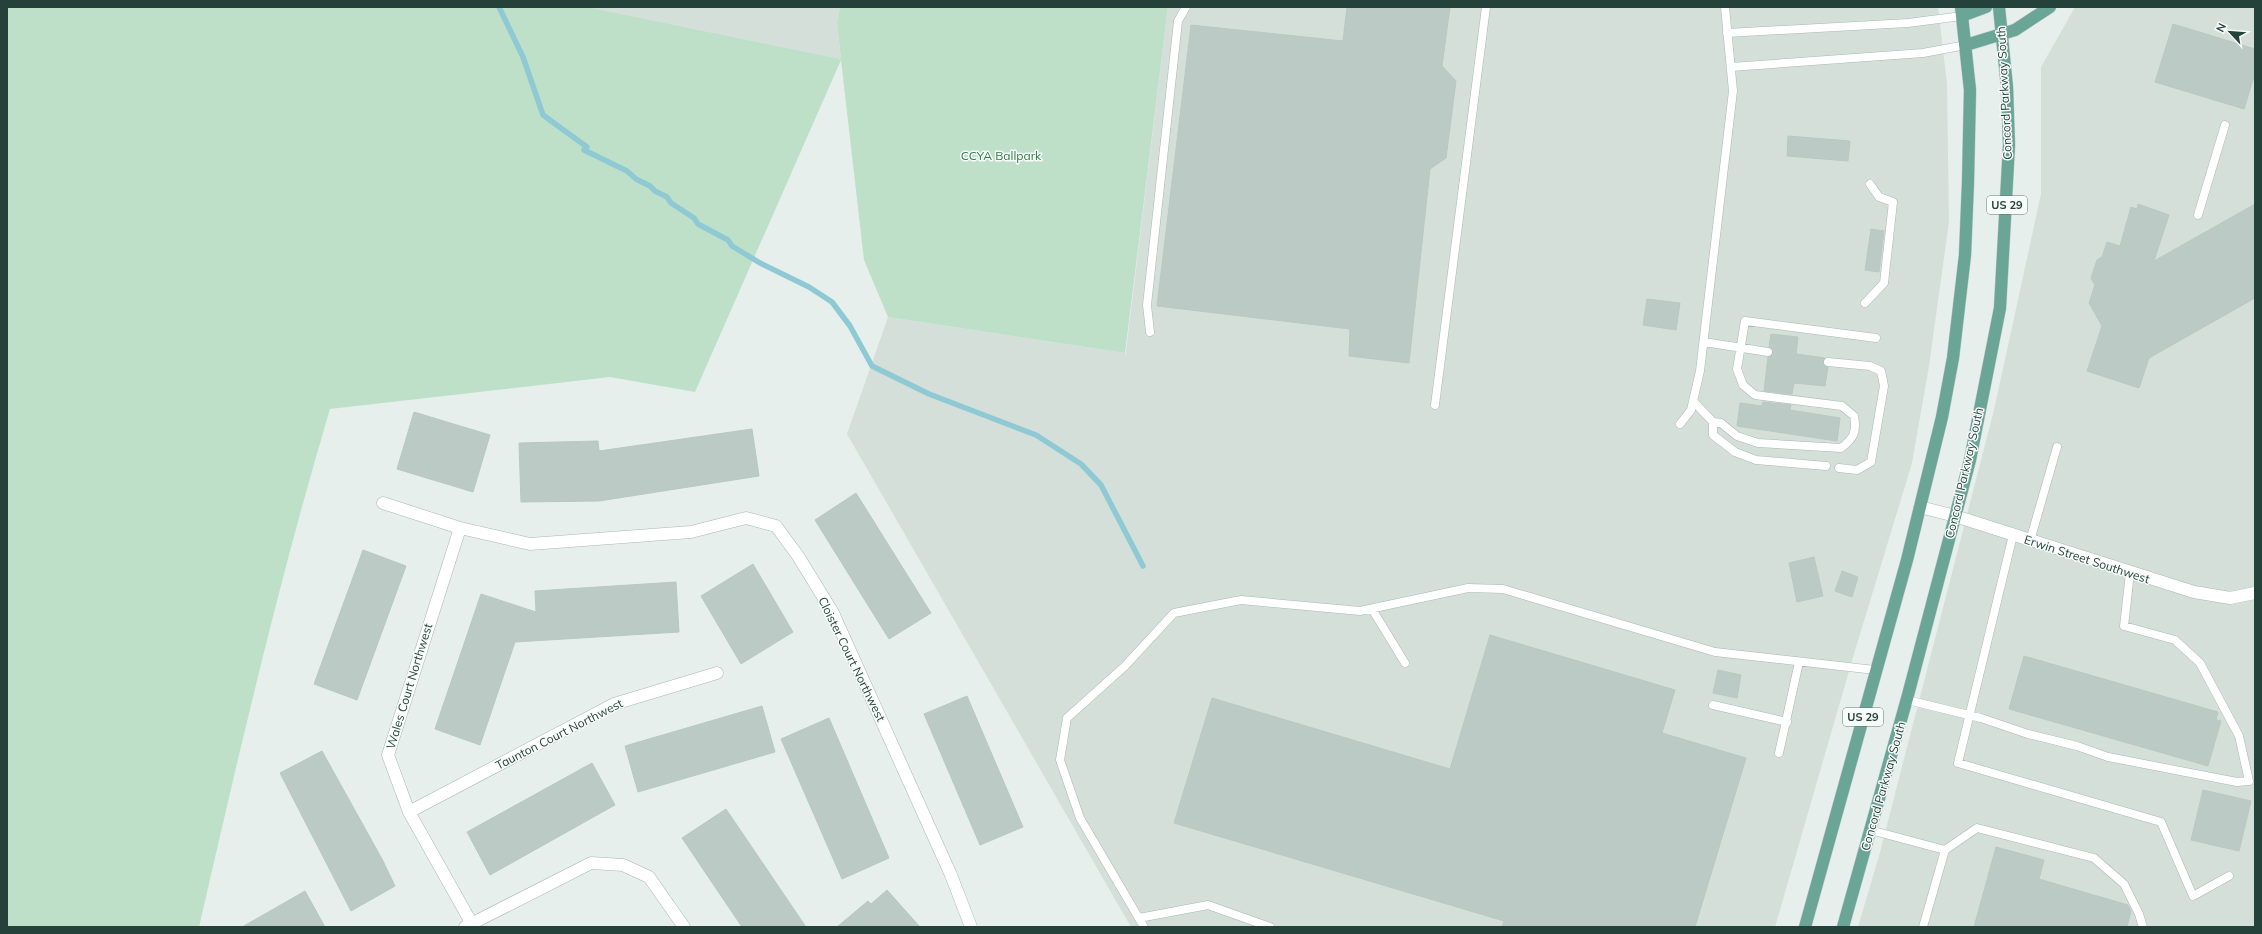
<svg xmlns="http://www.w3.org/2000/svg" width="2262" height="934" font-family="Mulish,sans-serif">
<rect width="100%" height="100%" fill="#e6efeb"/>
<path fill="#d4dfda" d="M588,7H840L837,23L841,59Z
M1168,7H1938L1947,84L1949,222L1929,366L1912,463L1854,654L1775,927H1131L847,434L888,317L1125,353V359Z
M2075,7H2255V927H1858L1879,856L1994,410L2041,194V67Z"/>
<path fill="#bfe0c8" d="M7,7H588L841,59L837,23L840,7H1168L1125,353L888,317L864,260L841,60L695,392L610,377L330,409C279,580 239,753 199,927H7Z"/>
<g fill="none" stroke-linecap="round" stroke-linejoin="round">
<path stroke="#8ec9d4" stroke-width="5.5" d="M499,7L523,57L543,115L587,147L584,150L627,171L636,179L650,186L655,191L667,197L671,203L694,218L698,224L728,240L732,246L760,263L809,287L832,302L850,326L872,366L929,394L1036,435L1081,464L1101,485L1143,566"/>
</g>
<path fill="#bbcac4" stroke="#b8c9c2" d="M1347,7H1450L1442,66L1456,81L1446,158L1430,169L1409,363L1349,356L1350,329L1157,306L1191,25L1343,41Z
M2173,24L2255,49V73L2244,109L2155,82Z
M1788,136L1850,141L1848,161L1787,156Z
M2138,204L2169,215L2154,261L2255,204V298L2149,358L2139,388L2087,371L2102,326L2089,303L2095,285L2091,278L2097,260L2102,257L2107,242L2120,246L2131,207L2137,209Z
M1871,229L1884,231L1879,272L1865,270Z
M1647,299L1680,303L1676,330L1643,325Z
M1771,334L1798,337L1796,354L1825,358L1823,364L1828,367L1825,386L1794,383L1792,394L1764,391L1768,357L1773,352L1769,347Z
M1763,402L1791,405L1790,410L1840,418L1837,441L1737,426L1740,403L1762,406Z
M414,412L490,435L473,492L397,469Z
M752,429L759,476L599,501L521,502L519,443L598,441L599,451Z
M856,493L931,613L889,639L815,520Z
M363,550L406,566L357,700L314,684Z
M1814,557L1823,596L1797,602L1789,563Z
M753,564L793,632L741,664L701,596Z
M1842,571L1858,577L1852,597L1835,591Z
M676,582L679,632L515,642L480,745L435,729L481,594L536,612L535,591Z
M1490,635L1675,690L1662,733L1746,758L1695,927H1502L1504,921L1174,823L1212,698L1450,769Z
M2024,656L2218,712L2216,720L2221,721L2208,766L2009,709Z
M1718,670L1741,675L1737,698L1713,693Z
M967,696L1023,827L980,845L924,714Z
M762,706L775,752L638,792L625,746Z
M829,718L889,858L842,879L781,739Z
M322,751L382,859L395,886L351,911L280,773Z
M592,763L615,805L490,875L467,832Z
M2203,790L2251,801L2239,851L2191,840Z
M726,809L806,927H742L682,838Z
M1996,847L2044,860L2039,879L2128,905L2131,911L2127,927H1974Z
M887,890L920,927H837L868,901L871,904Z
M305,891L325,927H242Z"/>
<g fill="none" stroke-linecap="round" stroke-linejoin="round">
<g stroke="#a8b8b2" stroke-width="9">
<path id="lane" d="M1727,33L1908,23L1962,16
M1731,67L1923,53L1966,45
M2198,215L2225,125
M1865,303L1884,283L1893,202L1879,197L1870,184
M1150,332L1147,305L1178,21L1186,7
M1704,342L1768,352
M1828,362L1870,366L1881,371L1884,386L1871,462L1857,470L1839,468
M1694,402L1713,422L1721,423L1737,436L1758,443L1841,448C1854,438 1857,432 1854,416L1842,406L1755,395L1743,385L1737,369L1745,321L1876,338
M1435,405L1486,7
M1713,422V435L1735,452L1756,460L1826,466
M1680,424L1691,410L1700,371L1733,91L1725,7
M2013,535L1958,763L2161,822L2193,896L2229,876
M2030,541L2057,447
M1372,609L1405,663
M1907,700L1981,718L2028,734L2077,746L2108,757L2237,782L2249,781L2239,736L2200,663L2175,640L2124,626L2130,573
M1713,705L1787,722
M1779,753L1799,662
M1870,830L1945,850L1923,927
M1945,850L1977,828L2094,858L2124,884L2139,914L2143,927
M1139,918L1208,905L1270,927
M1144,927L1080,818L1060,760L1067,718L1125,666L1174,613L1241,600L1360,611L1468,588L1503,589L1715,652L1875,670"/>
</g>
<g stroke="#a8b8b2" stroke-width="13">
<path id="street" d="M383,503L460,528L530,544L691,532L746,518L776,526L798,556L833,613L951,875L971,927
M1920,507L1955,516L2194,592L2230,598L2255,593
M460,528L388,755L409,812L472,924
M409,812L614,704L717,673
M465,927L591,863L623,865L649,877L684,927"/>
</g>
<g stroke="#c2cac8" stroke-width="13">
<path id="primary" d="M1962,16L1986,7
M1966,45L2015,30L2050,7
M1805,927L1907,560L1942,417L1953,358L1965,255L1968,182L1970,90L1961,7
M1843,927L1908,695L1970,460L2000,308L2009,145L2007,87L1999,7"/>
</g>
<use href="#lane" stroke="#fff" stroke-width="8"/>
<use href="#street" stroke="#fff" stroke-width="12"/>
<use href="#primary" stroke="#6aa596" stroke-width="12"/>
</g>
<g text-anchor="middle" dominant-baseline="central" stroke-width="3" stroke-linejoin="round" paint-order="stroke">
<g fill="#f7fbf9" stroke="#637a73" stroke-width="1">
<rect x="1987" y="196" width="40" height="18" rx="3"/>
<rect x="1843" y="708" width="40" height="18" rx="3"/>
</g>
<g font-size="11" font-weight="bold" fill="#24423a">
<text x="2007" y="205">US 29</text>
<text x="1863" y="717">US 29</text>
</g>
<g font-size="12" fill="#24423a" stroke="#f7fbf9">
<text transform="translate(2004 93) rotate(-93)">Concord Parkway South</text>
<text transform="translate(1964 473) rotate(-77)">Concord Parkway South</text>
<text transform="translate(2087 559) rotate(18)">Erwin Street Southwest</text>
<text transform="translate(852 659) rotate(64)">Cloister Court Northwest</text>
<text transform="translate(409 686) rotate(-73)">Wales Court Northwest</text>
<text transform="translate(559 734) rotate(-27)">Taunton Court Northwest</text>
<text transform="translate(1883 786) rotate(-74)">Concord Parkway South</text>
</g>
<g font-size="12" fill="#2d7a4b" stroke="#f7fbf9">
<text x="1001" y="155">CCYA Ballpark</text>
</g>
</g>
<rect width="2262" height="934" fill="none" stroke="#24423a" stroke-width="16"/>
<g transform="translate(2230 32) rotate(296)" stroke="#f7fbf9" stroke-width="3" paint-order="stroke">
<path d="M0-3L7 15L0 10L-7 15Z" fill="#24423a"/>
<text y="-6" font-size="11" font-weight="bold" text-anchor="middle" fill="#24423a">N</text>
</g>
</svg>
